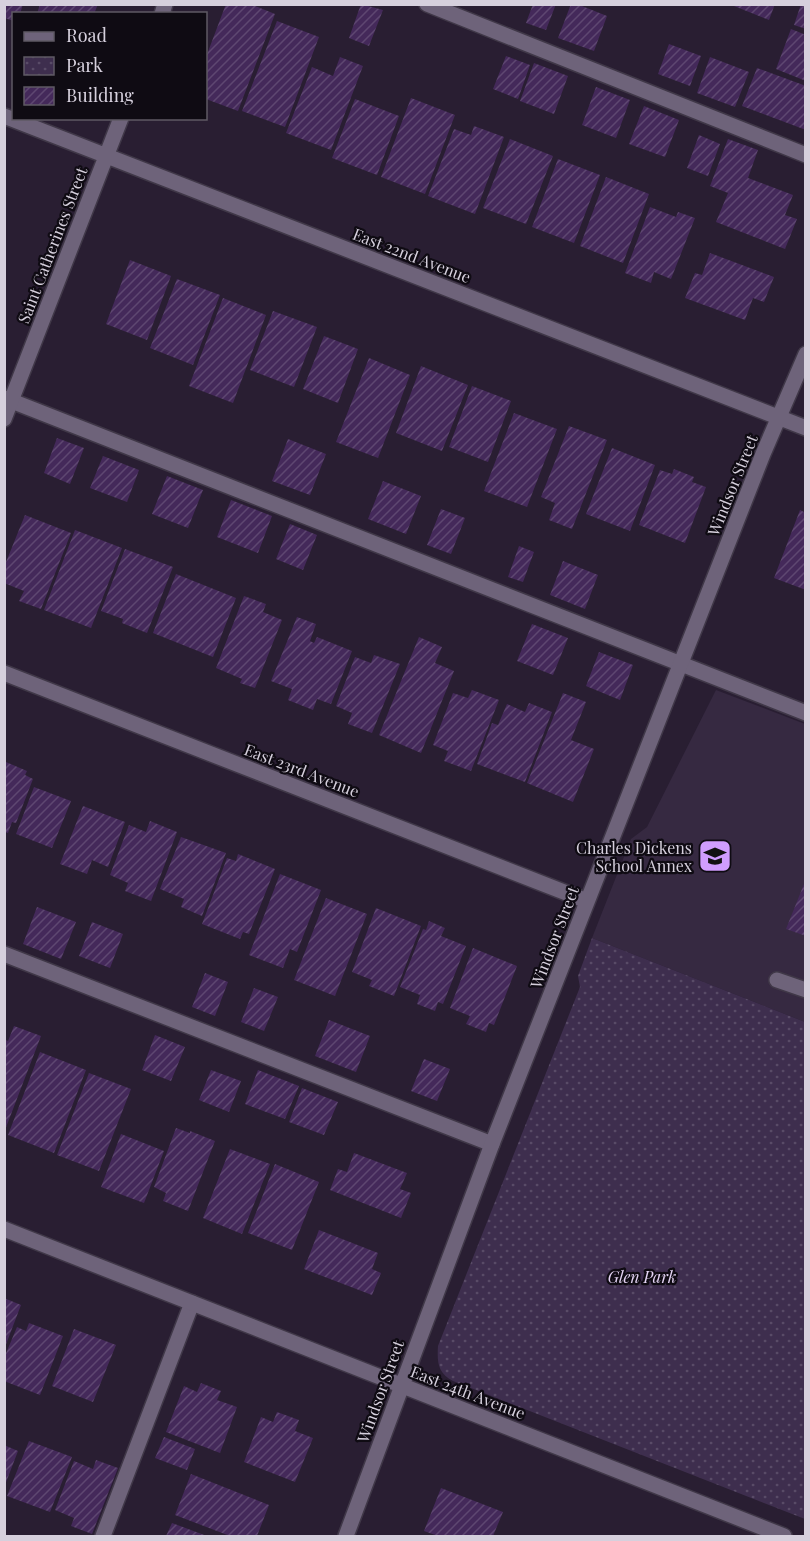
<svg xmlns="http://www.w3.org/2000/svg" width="810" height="1541" font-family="'Playfair Display',serif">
<defs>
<pattern id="park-dots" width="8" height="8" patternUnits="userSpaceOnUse" patternTransform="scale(1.5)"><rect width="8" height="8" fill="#3e2e4e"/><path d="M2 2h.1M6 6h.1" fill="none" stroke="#594b67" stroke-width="1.8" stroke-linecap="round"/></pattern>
<pattern id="building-hatch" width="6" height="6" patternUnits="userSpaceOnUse" patternTransform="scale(1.5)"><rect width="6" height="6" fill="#44295a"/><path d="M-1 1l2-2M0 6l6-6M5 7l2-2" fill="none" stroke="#5e4771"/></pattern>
</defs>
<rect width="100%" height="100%" fill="#291e32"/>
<path fill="#362941" d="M716,690L805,724V1022L592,938L631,839L647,827Z"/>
<path fill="url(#park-dots)" d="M592,938L805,1022V1519L453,1381C438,1373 437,1363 438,1346L580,987L578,976Z"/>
<path fill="url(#building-hatch)" d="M4,4H23L20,14H14V21L4,18Z
M40,4H98L94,14H37Z
M226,4H250L275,14L238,111L206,99V57Z
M361,4L383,10L369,46L349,38Z
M533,4H556L546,30L526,23Z
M571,4H577L607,16L594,51L558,38Z
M729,4H775L769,20Z
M801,4H806V29L794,25Z
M277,21L319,37L285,127L242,111Z
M791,29L806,35V81L776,69Z
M669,44L701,56L690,86L658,74Z
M506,56L530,65L518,99L493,89Z
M340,57L363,66L331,150L286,133L312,67L333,76Z
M710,57L749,72L735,107L697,93Z
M534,63L568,76L554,114L520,101Z
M757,68L806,86V130L742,106Z
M596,87L630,100L616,138L582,125Z
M411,98L455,115L425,194L381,177Z
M355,99L399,116L377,175L332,158Z
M644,106L679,120L665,157L629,144Z
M474,126L504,137L475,214L428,196L454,129L471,135Z
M699,135L720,144L708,176L687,168Z
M510,139L553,156L526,224L483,208Z
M728,139L758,150L748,178L793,195L785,215L797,219L785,249L716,222L728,193L710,186Z
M558,159L600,175L574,243L532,227Z
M606,177L649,194L623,263L580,246Z
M650,207L676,217L678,212L695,218L671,279L654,272L651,283L625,273Z
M710,253L774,277L764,302L753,298L745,320L685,298L695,273L702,275Z
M130,260L171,276L147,340L106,324Z
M177,279L220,295L193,365L150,348Z
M223,298L266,315L233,403L189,386Z
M273,311L317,327L294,387L250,370Z
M324,336L358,349L338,403L303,389Z
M369,358L410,375L378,458L336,442Z
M421,366L468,385L442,451L396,433Z
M472,386L511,401L488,462L449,447Z
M514,413L557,429L527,507L484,491Z
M569,426L607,440L572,529L549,520L555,503L541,497Z
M57,438L84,448L70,484L44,473Z
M288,439L326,454L310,495L272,481Z
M612,448L655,465L630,531L586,514Z
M103,456L139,470L127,502L90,488Z
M674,469L694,477L692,482L706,487L685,543L639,525L660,470L672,474Z
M167,476L203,490L188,528L152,514Z
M383,481L421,496L406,534L368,519Z
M231,500L272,516L258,553L217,537Z
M441,509L465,518L451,554L427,545Z
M800,510L806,513V590L774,578Z
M25,515L71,533L41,609L19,601L24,591L4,583V567Z
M290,524L317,535L303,570L276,559Z
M75,530L122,548L91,628L44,610Z
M519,546L534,552L523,582L508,577Z
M125,549L173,567L147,633L122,623L123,619L101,611Z
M563,561L598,575L585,609L550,595Z
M176,574L236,598L213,657L153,633Z
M244,596L266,604L263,612L282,620L255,688L240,683L242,679L216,668Z
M297,617L316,624L310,641L314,643L317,637L352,651L331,704L317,699L313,710L288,700L292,689L271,681Z
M532,624L568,638L553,675L517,661Z
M419,637L442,647L435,663L454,671L421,753L379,735Z
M599,652L633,665L620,700L586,686Z
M374,655L400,664L372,733L348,724L352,713L336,706L355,657L371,663Z
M472,690L499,700L471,771L444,761L448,751L433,745L453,693L468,698Z
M563,693L586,702L571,740L594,749L573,802L527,783Z
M529,703L552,712L525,782L477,764L492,723L498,725L507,704L525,712Z
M6,762L27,771L25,775L33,779L16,823L12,822L8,833L4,832Z
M34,787L71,801L52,848L16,834Z
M83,806L125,822L108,867L92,860L87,874L60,864Z
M150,821L177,832L151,901L125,891L128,883L110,875L129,825L146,832Z
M181,837L226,853L202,916L181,907L184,899L160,889Z
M238,854L275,869L249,934L243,932L240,939L202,924L227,858L236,861Z
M280,874L321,890L297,952L290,949L283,968L249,955Z
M806,879V936L786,929Z
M326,898L367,914L335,996L294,980Z
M37,907L76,922L61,959L23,944Z
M376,908L421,926L394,996L369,986L372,980L352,972Z
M429,921L445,928L441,936L466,946L443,1004L438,1002L435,1011L417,1004L420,995L400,987L423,929L426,930Z
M92,922L123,934L110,968L79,956Z
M473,948L517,966L494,1025L489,1023L486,1032L466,1024L470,1016L450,1008Z
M205,973L228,982L215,1016L192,1007Z
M254,988L278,997L264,1031L241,1022Z
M329,1020L370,1036L356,1072L315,1056Z
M14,1026L41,1036L5,1130L4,1039L8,1041Z
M155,1035L185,1047L171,1081L142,1070Z
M40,1052L86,1070L54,1153L8,1135Z
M424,1059L450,1069L437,1101L411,1091Z
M211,1070L241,1081L229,1112L199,1100Z
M258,1070L299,1086L285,1119L245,1104Z
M89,1073L131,1089L99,1171L57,1155Z
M302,1088L338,1102L324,1135L289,1122Z
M176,1128L190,1133V1131L215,1141L188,1211L163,1201L166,1193L154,1187Z
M121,1134L164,1151L144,1203L101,1187Z
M230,1149L270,1164L242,1234L203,1218Z
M354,1153L407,1173L400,1189L411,1193L401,1218L330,1190L338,1169L347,1172Z
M275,1164L319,1182L292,1250L248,1233Z
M319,1230L378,1253L372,1269L381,1273L372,1295L304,1269Z
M4,1298L21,1305L5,1347H4Z
M29,1323L63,1336L40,1395L4,1381V1358L17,1327L26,1331Z
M74,1329L116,1345L93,1402L52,1386Z
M201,1383L221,1391L217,1400L237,1407L220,1453L166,1432L184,1386L197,1392Z
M277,1412L299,1420L295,1431L313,1438L295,1482L244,1462L261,1417L273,1422Z
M164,1437L195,1449L187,1470L155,1458Z
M29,1441L72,1457L50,1512L7,1496Z
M4,1445L18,1451L5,1485H4Z
M96,1460L118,1468L92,1534L71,1526L74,1518L55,1510L74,1461L93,1469Z
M191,1474L269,1505L257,1536H230L175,1515Z
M441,1488L503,1512L493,1536H438L424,1531Z
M172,1523L207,1536H166Z"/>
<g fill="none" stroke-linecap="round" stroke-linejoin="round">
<g stroke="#403848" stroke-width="18">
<path id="lane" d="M427,4L806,155
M4,398L806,713
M4,954L492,1144
M777,980L806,990
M103,1536L192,1303"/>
</g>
<g stroke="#403848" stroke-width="18">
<path id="street" d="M162,14L165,4
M4,116L806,428
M4,419L121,118
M4,673L587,901
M4,1229L784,1536
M346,1536L492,1144L763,454L806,354"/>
</g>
<use href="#lane" stroke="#6e637a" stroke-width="15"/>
<use href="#street" stroke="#6e637a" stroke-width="15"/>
</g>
<defs>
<g id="school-square" transform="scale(1.725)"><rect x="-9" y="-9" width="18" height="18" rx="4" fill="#d09dfe" stroke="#0f0b13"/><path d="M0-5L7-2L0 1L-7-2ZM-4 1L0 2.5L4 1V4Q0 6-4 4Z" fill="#111"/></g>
</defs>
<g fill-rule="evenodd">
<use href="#school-square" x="715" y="856"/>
</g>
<g text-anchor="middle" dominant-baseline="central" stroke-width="4.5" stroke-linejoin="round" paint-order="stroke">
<g font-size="16" fill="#d6d0dd" stroke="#0f0b13">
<text transform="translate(52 245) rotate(-69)">Saint Catherines Street</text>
<text transform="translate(412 255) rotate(21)">East 22nd Avenue</text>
<text transform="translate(732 485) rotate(-68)">Windsor Street</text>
<text transform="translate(302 770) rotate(21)">East 23rd Avenue</text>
<text transform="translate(554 937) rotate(-69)">Windsor Street</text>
<text transform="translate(380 1391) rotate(-70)">Windsor Street</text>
<text transform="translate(468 1392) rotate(21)">East 24th Avenue</text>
</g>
<g font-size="16" fill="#d6d0dd" stroke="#0f0b13" text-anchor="end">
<text x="692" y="847">Charles Dickens<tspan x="692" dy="18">School Annex</tspan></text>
</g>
<g font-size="16" font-style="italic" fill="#e4d4f4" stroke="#0f0b13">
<text x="642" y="1276">Glen Park</text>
</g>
</g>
<rect width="810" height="1541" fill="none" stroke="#d6d0dd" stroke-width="12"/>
<rect x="12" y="12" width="195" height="108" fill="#0f0b13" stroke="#5f5a64" stroke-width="1.5"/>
<rect x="24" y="32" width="30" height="9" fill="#6e637a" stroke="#5f5a64" stroke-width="1.5"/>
<text x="66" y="42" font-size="18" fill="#d6d0dd">Road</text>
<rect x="24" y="57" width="30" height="18" fill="url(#park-dots)" stroke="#5f5a64" stroke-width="1.5"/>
<text x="66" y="72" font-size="18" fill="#d6d0dd">Park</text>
<rect x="24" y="87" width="30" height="18" fill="url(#building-hatch)" stroke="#5f5a64" stroke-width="1.5"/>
<text x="66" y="102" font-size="18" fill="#d6d0dd">Building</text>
</svg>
